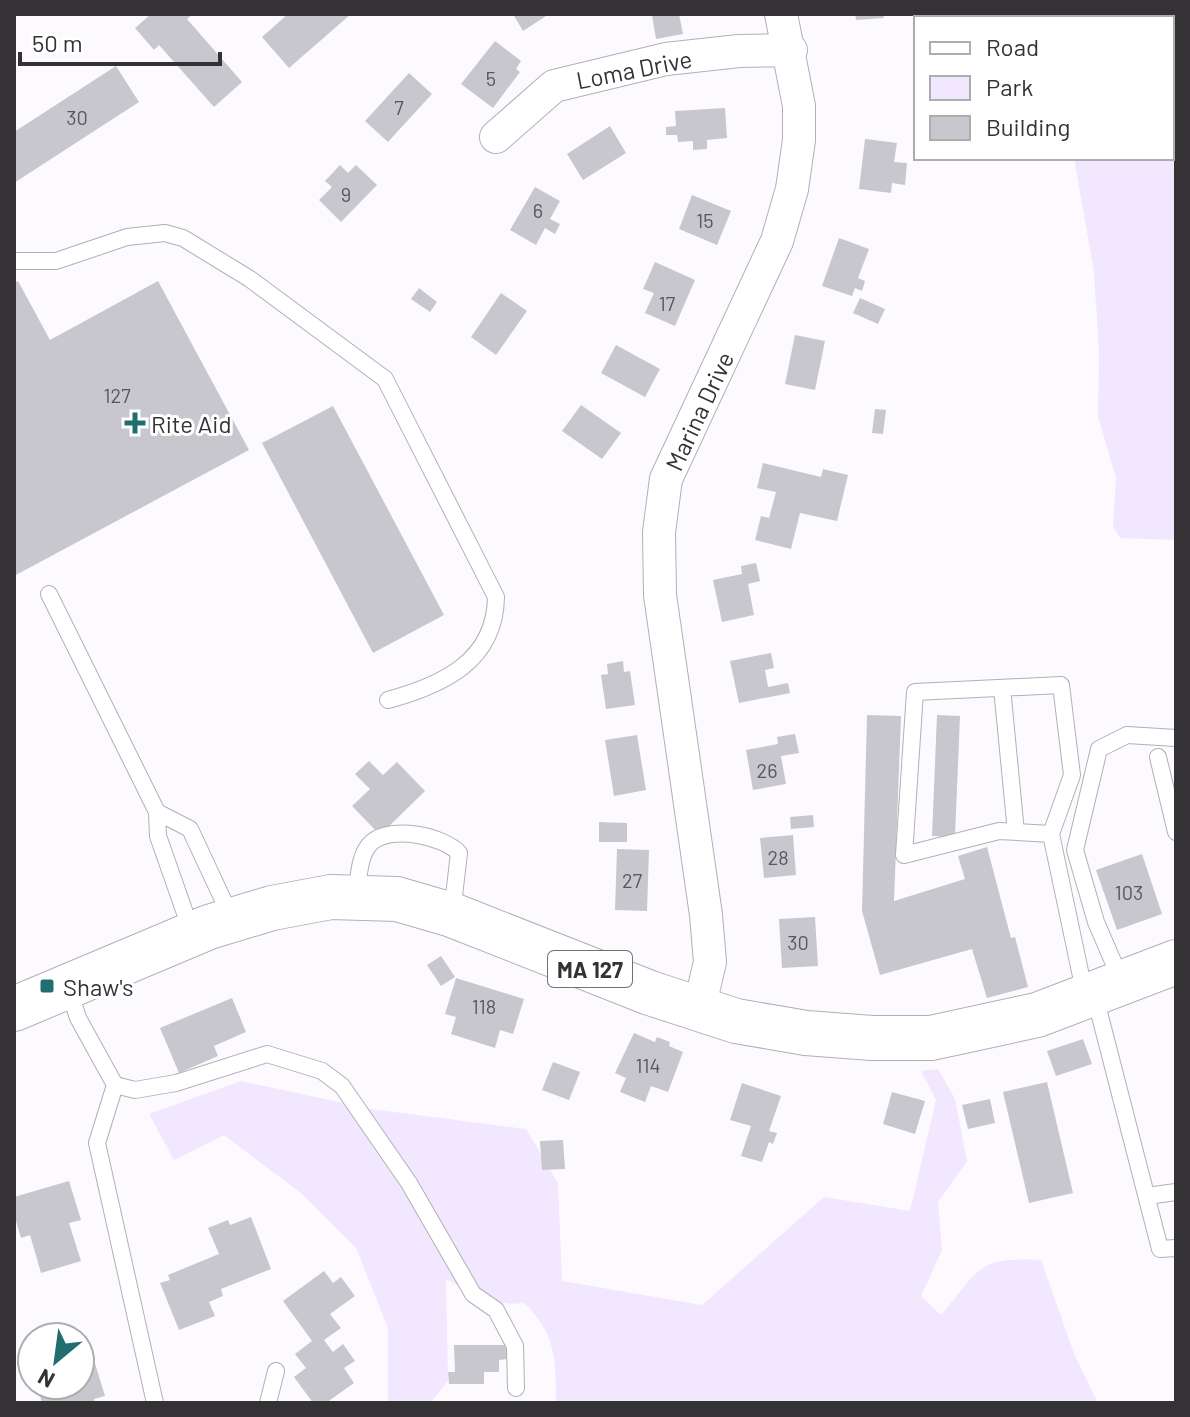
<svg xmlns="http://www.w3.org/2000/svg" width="1190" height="1417" font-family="Barlow,sans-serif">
<rect width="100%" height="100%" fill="#fcfaff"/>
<path fill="#f1e7ff" d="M1172,34H1176V540L1120,538L1113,526L1116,478L1098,416L1099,352L1094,272L1074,158H1172Z
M938,1069L955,1099L967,1161L938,1202L942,1250L921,1296L941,1315C980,1269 976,1257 1041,1260L1075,1356L1098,1403H556C556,1360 556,1333 524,1303C495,1307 471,1293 446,1279L448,1381L430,1403H388V1328L356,1248L302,1194L224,1135L174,1160L149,1114L241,1081L371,1109L526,1129L558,1183L562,1281L702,1305L824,1197L910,1211L936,1100L921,1071Z"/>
<path fill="#c8c7ce" d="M151,14H193L187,19L242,82L214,107L159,45L154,50L135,28Z
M288,14H351L289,68L262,37Z
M513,14H549L523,31Z
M679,14L683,34L656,39L652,15Z
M855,14H883L884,18L856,20Z
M495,41L521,61L516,69L520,72L493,108L461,84Z
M116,66L139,102L14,183V132Z
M409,73L432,94L388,142L365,121Z
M725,108L727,138L707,140V149L693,150V141L678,142L677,135H666V127L676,126L675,111Z
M610,126L626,153L583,180L567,154Z
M865,139L897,143L894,162L907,163L905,185L892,183L891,193L859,189Z
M340,165L348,173L356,165L377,185L341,222L319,200L332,187L325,181Z
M535,187L560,201L550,219L560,224L555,234L545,228L536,245L510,230Z
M692,195L731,211L717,245L679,229Z
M839,238L869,249L858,278L865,281L862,291L855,288L852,296L822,286Z
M655,262L695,280L675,326L645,313L654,293L643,289Z
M18,281L50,340L158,281L249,450L14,576V283Z
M419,288L437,302L430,312L411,299Z
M501,293L527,311L496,355L471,337Z
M860,298L885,309L878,324L853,313Z
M795,335L825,341L815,390L785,384Z
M616,345L660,369L645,397L601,373Z
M581,405L621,433L602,459L562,431Z
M333,406L444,615L373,653L262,443Z
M875,409L886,410L883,434L872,433Z
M763,463L821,477L823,469L848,475L837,521L800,513L791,549L755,540L761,516L769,518L776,492L757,488Z
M756,563L760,581L748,584L754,615L722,622L713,580L742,574L741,566Z
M771,653L774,668L765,670L768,687L788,683L790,693L739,703L730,661Z
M623,661L624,672L630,671L635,705L606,709L601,675L608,674L607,664Z
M867,715L901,716L894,901L965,879L958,856L987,847L1011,938L1015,937L1028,987L987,998L972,949L880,975L862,911Z
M937,715L960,716L955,837L932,836Z
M795,734L799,753L781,756L786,784L753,790L746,750L778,744L777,737Z
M637,735L646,790L614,796L605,740Z
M369,761L383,775L397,762L425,791L380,835L352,806L370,789L355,774Z
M813,815L814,827L791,829L790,817Z
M599,822L627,823V842H599Z
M793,835L796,875L764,878L760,838Z
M617,849L649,850L647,911L615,910Z
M1142,854L1162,914L1117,930L1096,870Z
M815,917L818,966L782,968L779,919Z
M441,956L455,977L441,986L427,965Z
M456,978L524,999L513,1034L500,1030L495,1048L451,1034L456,1017L445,1014Z
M232,998L246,1032L214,1046L218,1056L179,1073L160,1028Z
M634,1033L655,1042L657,1037L670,1042L669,1046L683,1052L668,1092L651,1086L645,1102L620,1092L626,1078L615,1073Z
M1083,1039L1092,1064L1056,1076L1047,1051Z
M553,1062L580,1072L569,1100L542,1090Z
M1047,1082L1073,1193L1029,1203L1003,1092Z
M742,1083L781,1096L769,1131L777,1133L773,1144L769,1142L762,1162L741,1156L751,1126L730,1120Z
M892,1092L925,1101L915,1134L883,1124Z
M990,1099L995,1123L968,1129L962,1105Z
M563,1140L565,1169L542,1170L540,1141Z
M69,1181L81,1220L69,1223L81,1261L41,1273L30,1235L21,1238L14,1214V1197Z
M251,1217L271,1269L221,1289L223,1296L209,1302L215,1316L179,1330L160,1283L170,1280L168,1275L219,1254L208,1228L228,1220L230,1225Z
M324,1271L333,1283L341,1277L355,1296L330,1314L341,1328L324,1340L333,1352L343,1344L355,1361L344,1368L354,1383L326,1403H313L294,1377L306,1368L295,1354L312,1341L283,1301Z
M454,1345H507V1359L499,1360V1372H484V1384H449L448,1372H455Z
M93,1357L105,1396L94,1399L95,1403H42L37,1385H80V1361Z"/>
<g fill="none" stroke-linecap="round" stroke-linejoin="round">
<g stroke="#b2afb6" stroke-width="18">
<path id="service" d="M14,261H56L127,237L165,233L183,238L250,279L385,379L496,597C495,661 443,685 388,700
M49,594L157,812L158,836L192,933
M1002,688L1016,832
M1158,757L1176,832
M157,812L190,829L231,917
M1051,834L999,831L904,855L915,692L1061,685L1072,775L1051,834L1085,995
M356,896C359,880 358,854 372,842C392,825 443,836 459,853L452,913
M1121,980L1096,922L1075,850L1099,749L1127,735L1176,738
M68,987L78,1018L115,1085L135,1090L176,1083L267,1054L322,1071L342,1086L409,1183L473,1294L496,1310L515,1346L516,1388
M1094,993L1160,1249L1176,1248
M115,1085L97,1143L155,1403
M1147,1196L1176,1192
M268,1403L276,1371"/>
</g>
<g stroke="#b2afb6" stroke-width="34">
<path id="minor" d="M496,137L554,86L666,59L739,51L791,50
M699,1009L710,962L706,915L660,595L659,532L666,479L777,241L792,189L799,140V106L781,14"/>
</g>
<g stroke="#b2afb6" stroke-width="46">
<path id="primary" d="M14,1009L209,927L272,908L331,897L397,899L452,915L650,993L736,1021L806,1033L872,1038H931L1037,1015L1176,962"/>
</g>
<use href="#service" stroke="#fff" stroke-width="16"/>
<use href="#minor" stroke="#fff" stroke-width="32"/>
<use href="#primary" stroke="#fff" stroke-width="44"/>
</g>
<g fill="#216d70" stroke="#fff" stroke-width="3">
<path d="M131 411h8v8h8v8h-8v8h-8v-8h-8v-8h8z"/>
<rect x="39" y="978" width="16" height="16" rx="4"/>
</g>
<g text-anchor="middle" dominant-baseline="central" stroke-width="6" stroke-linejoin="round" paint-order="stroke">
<g font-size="20" fill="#59575b">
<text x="491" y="78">5</text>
<text x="399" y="107">7</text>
<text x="77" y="117">30</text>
<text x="346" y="194">9</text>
<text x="538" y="210">6</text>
<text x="705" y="220">15</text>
<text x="667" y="303">17</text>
<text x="117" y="395">127</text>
<text x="767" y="770">26</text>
<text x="778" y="857">28</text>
<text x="632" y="880">27</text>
<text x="1129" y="892">103</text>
<text x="798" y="942">30</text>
<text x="484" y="1006">118</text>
<text x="648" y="1065">114</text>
</g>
<rect fill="#fff" stroke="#717072" stroke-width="2" x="548" y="951" width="84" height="36" rx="6"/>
<g font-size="22" font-weight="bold" fill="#343235">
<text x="590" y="969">MA 127</text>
</g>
<g font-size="24" fill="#343235" stroke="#fff">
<text transform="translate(634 69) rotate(-11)">Loma Drive</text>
<text transform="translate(699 411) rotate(-65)">Marina Drive</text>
</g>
<g font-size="24" fill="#343235" stroke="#fff" text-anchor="start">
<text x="151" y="423">Rite Aid</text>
<text x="63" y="986">Shaw's</text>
</g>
</g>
<rect width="1190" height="1417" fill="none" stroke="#343235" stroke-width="32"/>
<rect x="914" y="16" width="260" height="144" fill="#ffffff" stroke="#aeadae" stroke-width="2"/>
<rect x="930" y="42" width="40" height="12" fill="#ffffff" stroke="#aeadae" stroke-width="2"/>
<text x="986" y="56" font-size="24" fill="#343235">Road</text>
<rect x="930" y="76" width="40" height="24" fill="#f1e7ff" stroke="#aeadae" stroke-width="2"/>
<text x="986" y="96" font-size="24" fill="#343235">Park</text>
<rect x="930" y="116" width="40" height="24" fill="#c8c7ce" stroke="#aeadae" stroke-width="2"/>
<text x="986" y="136" font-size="24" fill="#343235">Building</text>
<g transform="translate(56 1361) rotate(209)"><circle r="38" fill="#ffffff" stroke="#aeadae" stroke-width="2"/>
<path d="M0-6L14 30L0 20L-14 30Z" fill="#216d70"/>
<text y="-12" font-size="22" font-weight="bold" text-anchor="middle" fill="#343235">N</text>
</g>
<path d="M20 52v12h200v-12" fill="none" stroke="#343235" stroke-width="4"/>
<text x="32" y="52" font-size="24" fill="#343235" stroke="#ffffff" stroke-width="6" paint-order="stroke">50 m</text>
</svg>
